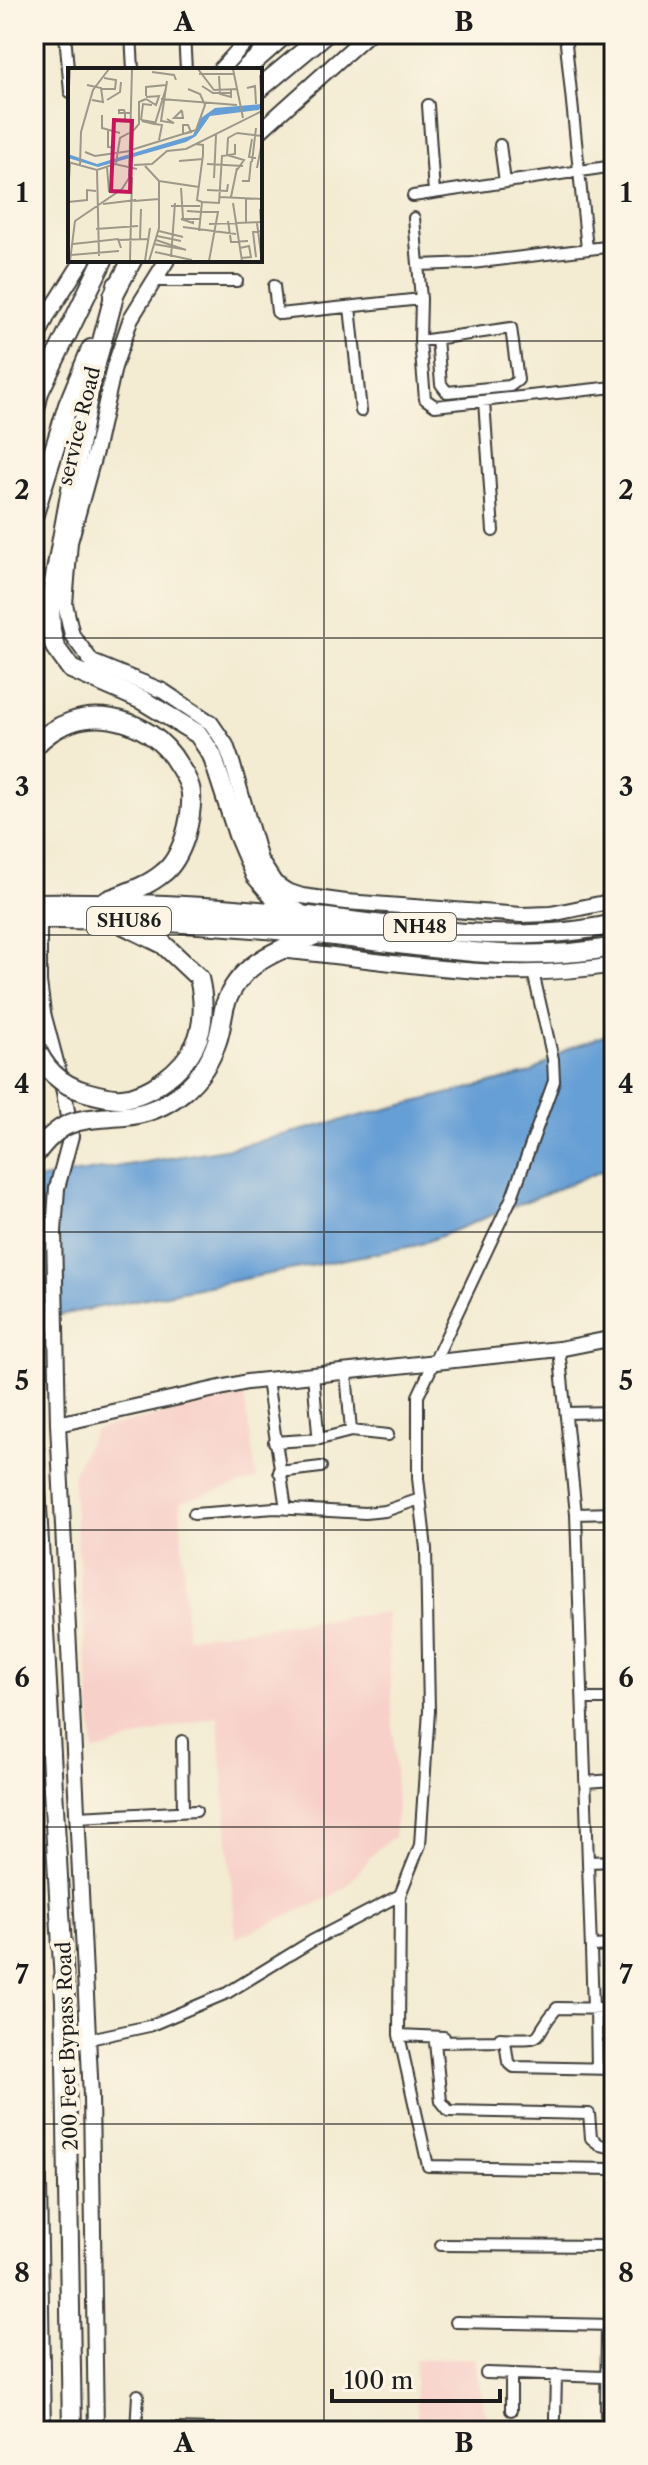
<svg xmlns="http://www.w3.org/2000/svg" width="648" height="2465" font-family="'Libre Caslon Text',serif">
<rect width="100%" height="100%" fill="#fcf5e5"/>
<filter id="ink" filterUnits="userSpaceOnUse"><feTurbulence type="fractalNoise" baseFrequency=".0125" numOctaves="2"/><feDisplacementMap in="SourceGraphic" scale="16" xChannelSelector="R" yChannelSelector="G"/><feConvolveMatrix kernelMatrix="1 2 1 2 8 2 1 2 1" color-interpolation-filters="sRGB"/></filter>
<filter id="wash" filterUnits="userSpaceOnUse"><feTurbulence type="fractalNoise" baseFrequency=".006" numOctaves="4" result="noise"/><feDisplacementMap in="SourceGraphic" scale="32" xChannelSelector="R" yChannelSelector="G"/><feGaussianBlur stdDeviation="1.8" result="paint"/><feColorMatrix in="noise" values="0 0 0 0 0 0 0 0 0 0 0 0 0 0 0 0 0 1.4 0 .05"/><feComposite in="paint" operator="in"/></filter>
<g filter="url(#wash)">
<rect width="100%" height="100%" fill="#f3ebd2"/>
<path fill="#f7d0c9" d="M244,1395L257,1479L180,1502L187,1637L387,1612L397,1806L394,1837L378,1848L348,1885L331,1897L236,1938L218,1716L165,1729L94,1752L72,1475L95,1430Z
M474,2358L489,2431H418L414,2359Z"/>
<path fill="#669fd5" stroke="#415e78" stroke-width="2" d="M614,1032V1166L418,1245L34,1320V1180L231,1148L531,1073L567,1049Z"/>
</g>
<g filter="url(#ink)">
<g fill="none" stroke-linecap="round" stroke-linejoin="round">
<g stroke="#3c3b37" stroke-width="14">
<path id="street" d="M65,34L70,92
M131,34L133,70
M184,34L186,70
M565,34L587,249
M428,105L434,193
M500,145L505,182
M413,196L614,166
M414,218L421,299L420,341L425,399L435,406L614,387
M418,265L472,263L614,246
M153,281H237
M274,286L277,312L280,314L421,299
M350,307L361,411
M420,341L511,328L518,380L510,386L447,392L441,384L437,339
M484,401L493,531
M559,1349L576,1514L593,2008
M346,1372L351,1431
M313,1374L318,1433
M267,1380L286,1509
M566,1413L614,1412
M274,1442L320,1439L351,1431L388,1435
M279,1472L321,1467
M194,1514L275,1508L365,1513L385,1511L420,1499
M576,1514L614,1513
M583,1699H614
M182,1741L183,1811
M586,1782L614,1780
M77,1817L196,1811
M588,1862L614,1861
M400,1895L399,2035L444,2037
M591,1946L614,1945
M596,2008L597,2069
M399,2035L428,2166L614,2169
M88,2038H94L149,2026L227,1993L312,1941L400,1895L420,1845L429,1711L426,1549L418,1478V1396L512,1197L554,1081L553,1059L533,972
M500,2038C551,2040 529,2040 557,2008L614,2009
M614,2069L514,2067L508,2062L505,2041L435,2042L441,2101L449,2111L589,2114L591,2138L600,2145L614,2148
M441,2245L614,2246
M456,2322L614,2325
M486,2373L605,2377
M511,2410V2374
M606,2415L607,2325
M555,2418L556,2375
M137,2428L249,2431
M136,2431L138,2395"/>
</g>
<g stroke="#3c3b37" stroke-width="18">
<path id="secondary" d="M220,70L253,34
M260,131L368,34
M167,260L131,318L114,367L96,448L70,542L65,604L72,635L92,662L163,691L211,723L226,745L232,762L260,860L275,883L287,891L302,896L346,902L521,915L551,914L614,901
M34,345L48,315L83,260
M39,919V982L43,1013L64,1092L71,1136L57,1188L54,1232L58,1424L91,2097L96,2431
M280,950C390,961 504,984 614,965
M58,1424L247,1382L559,1349L614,1338"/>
</g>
<g stroke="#3c3b37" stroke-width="22">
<path id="highway" d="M244,70L285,34
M260,88L325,34
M117,285L90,386L50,604L51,630L55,647L71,669L142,700L198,734L212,755L238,835L255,875L277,900L302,915
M113,296L132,260
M34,414L39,392L103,260
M34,514L68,405L91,349
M34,747C76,699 149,713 179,766C184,774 191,785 191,794C192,808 189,823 185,837C181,849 174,865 163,873C148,886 126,893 108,900
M34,903C129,902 224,906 318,917C415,928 518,946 614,924
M34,919C128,918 222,924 315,934C413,944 516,966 614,947
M124,925L163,944L199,978
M225,1005C240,962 277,951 316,935
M34,1455L65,2000L72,2431
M34,2000L41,2431"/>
</g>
<use href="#street" stroke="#fff" stroke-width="10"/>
<use href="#secondary" stroke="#fff" stroke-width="14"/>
<use href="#highway" stroke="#fff" stroke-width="18"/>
<g stroke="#3c3b37" stroke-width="22" stroke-linecap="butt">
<path id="highway-bridge" d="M34,1043C43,1068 60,1085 86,1092C97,1095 110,1099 122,1098C149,1096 183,1070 195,1045C205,1025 204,999 199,978
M34,1156C63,1116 80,1120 125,1116C168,1112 204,1082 217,1041C221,1030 222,1017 225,1005
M34,1446V1455"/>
</g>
<use href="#highway-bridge" stroke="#fff" stroke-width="18"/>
</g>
</g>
<path fill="none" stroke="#1c1c1c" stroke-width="2" stroke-opacity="0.55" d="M324,34V2431M34,341H614M34,638H614M34,935H614M34,1232H614M34,1530H614M34,1827H614M34,2124H614"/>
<g text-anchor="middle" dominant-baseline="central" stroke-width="8" stroke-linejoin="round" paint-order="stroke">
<g fill="#fcf5e5" stroke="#5f5d58" stroke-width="2">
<rect x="87" y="907" width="84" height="28" rx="6"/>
<rect x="384" y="913" width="72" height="28" rx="6"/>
</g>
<g font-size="18" font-weight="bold" fill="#1c1c1c">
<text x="129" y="921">SHU86</text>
<text x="420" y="927">NH48</text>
</g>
<g font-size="20" fill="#1c1c1c" stroke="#fcf5e5">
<text transform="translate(79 426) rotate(-76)">service Road</text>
<text transform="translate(67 2046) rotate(-92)">200 Feet Bypass Road</text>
</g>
</g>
<g transform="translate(68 68)">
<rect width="194" height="194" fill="#f3ebd2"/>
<path d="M194,36L191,42L142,48L128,68L118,74L30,99L0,90V86L29,96L125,67L133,50L147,40Z" fill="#669fd5"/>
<path fill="none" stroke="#9d9889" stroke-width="2" d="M130,1L146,22L170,21M165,1L175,50M84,4L106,7L108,12M131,6H167M192,7L194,42M151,8L152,26L163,29V22M99,13L93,53L106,55L99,51M19,17L33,20L35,34L24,32M134,18L145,25H163M179,20L187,18L188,36M33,21H47L48,12L36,10M78,28V19L98,17M78,31L88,37L91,28L78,29M93,31L169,37M39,32L52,24L53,14M0,39L2,1M114,43L115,50H106L114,42M34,47V60L52,65M57,51V45L56,42H51V45H62M73,52L86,54V56L74,53M73,52L75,36L84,37M115,57H120L123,64L115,66ZM40,61V79L47,80M65,63L71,56V34L78,31M169,65L194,68M184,71L181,89L188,90M91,72L94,57L87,56L98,20M127,76L135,77V87L129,132L134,134L133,144H150L141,193M63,82L128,62L137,37L132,26L120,21M17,84L27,88L62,83M111,93L135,91M0,94L29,102L47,96L69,101M184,94L188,60M48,95L52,70L61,65M139,96L175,98M12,97L13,64L25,22L41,1M66,97L84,96L99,83L118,81L194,43M77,98L91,113V160L81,193M39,99L41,124M189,100L194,74M29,102L31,188M169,102L176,92L159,87L160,70L169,65M146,110L148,67M91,113L131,119M174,113H181L183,93M113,120L115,150M139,122L159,123L160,116M0,127L2,96M152,129L194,131M163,129L169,100M66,133L91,131M0,134L19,132V122L28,123M134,134L151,135L154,88L167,86V76M165,135L174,193M35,136L68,132M103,138H132M0,140V167M192,141L194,171M119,143L133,144L131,163M125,153V155L113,151H132M160,153L163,174L180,173M189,155L193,186M141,156L194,154M178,156V131M115,159L168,166M28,161L70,158M91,163L115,169M89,168L113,173M72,171L73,141M50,172L80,171M88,172L118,182M5,176L50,171L53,180M86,176L114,181M172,180L181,178L183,189L173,190M87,184L124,192M3,187L51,183M103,189L107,135M188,189L185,164L194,163M2,193L7,153L54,121L61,110L64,1M62,193L64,109M77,193L82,160"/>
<path fill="#c2185b" fill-opacity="0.15" stroke="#c2185b" stroke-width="4" d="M46,52L64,53L62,124L43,123Z"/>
<rect width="194" height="194" fill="none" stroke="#1c1c1c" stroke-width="4"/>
</g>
<rect width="648" height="2465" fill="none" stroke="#fcf5e5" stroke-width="88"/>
<path d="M332 2389v12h168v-12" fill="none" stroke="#1c1c1c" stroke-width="4"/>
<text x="344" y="2389" font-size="24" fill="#1c1c1c" stroke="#fcf5e5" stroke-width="6" paint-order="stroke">100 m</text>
<rect x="44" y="44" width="560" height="2377" fill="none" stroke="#1c1c1c" stroke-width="3"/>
<g font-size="26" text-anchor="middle" font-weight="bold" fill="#1c1c1c">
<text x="184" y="31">A</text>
<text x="464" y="31">B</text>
<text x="22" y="202">1</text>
<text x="626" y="202">1</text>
<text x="22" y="499">2</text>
<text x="626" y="499">2</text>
<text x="22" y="796">3</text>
<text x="626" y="796">3</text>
<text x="22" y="1093">4</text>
<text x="626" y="1093">4</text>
<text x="22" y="1390">5</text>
<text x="626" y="1390">5</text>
<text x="22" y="1687">6</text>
<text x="626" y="1687">6</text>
<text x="22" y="1984">7</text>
<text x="626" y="1984">7</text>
<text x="22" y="2282">8</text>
<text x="626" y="2282">8</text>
<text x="184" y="2452">A</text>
<text x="464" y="2452">B</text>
</g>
</svg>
